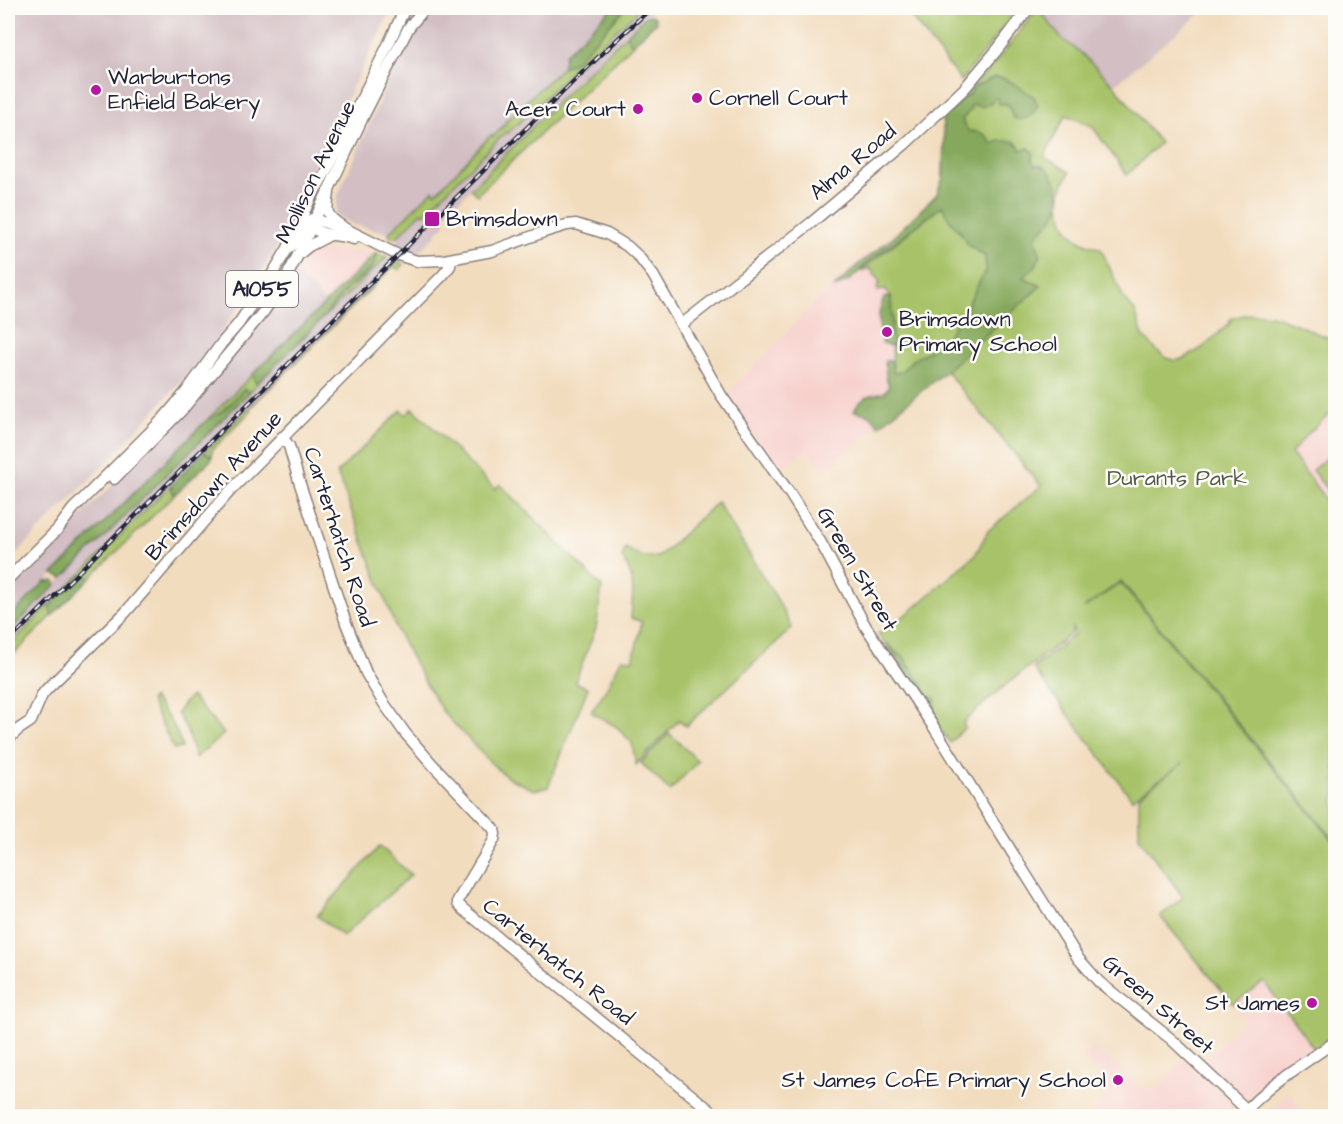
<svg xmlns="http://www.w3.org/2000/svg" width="1343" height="1124" font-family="'Architects Daughter',sans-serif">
<rect width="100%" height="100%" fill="#fdfcf7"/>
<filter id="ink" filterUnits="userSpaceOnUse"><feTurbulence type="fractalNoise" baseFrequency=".0167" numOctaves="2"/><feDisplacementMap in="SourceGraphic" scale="12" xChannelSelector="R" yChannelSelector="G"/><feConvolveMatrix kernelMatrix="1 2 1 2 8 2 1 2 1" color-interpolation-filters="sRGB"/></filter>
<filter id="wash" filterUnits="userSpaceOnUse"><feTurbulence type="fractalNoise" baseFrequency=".008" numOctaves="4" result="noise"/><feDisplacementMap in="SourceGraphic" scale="24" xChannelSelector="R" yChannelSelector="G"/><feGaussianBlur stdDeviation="1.35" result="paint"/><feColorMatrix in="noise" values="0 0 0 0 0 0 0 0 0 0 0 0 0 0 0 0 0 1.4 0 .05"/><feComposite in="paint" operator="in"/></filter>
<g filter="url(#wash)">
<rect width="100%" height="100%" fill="#f2dcbe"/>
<path fill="#f7d0cc" d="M937,194L1041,286L946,371L825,471L807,450L777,469L726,395L823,294L856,263L896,233Z
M338,249L374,254L325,302L295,273L305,258L310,254L328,250Z
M1335,408V512L1291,453L1303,439Z
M1264,982L1315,1050L1265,1088L1246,1098L1239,1096L1203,1062L1245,1020L1233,1004Z
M1092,1046L1145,1089L1147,1087L1155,1093L1186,1059L1236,1107L1238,1110L1237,1114L1235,1116H1090L1109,1093L1098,1084L1104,1076L1082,1058Z
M1289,1093L1306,1113L1303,1116H1264Z"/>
<path fill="#d2bec3" d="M8,8H392L314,165L290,227L249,292L207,353L113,456L8,562Z
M432,8H612L565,53L562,68L518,109L516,112L505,121L506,123L493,137L491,135L436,193L433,190L389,233L354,225L336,215L337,197L396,64Z
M641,8H655L568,91L506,155L441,218L446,223L436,233L437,234L417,254L409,250L407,252L393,245L398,240L396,238L422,212L425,214L507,132L533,110L577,65L578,66L594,49L609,38Z
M1038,8H1207L1114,85L1080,52L1061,38Z
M387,257L397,261L8,647V633L322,319Z
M295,273L325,302L73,555L8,619V589L133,464L260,323Z"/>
<path fill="#a7c268" stroke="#647252" stroke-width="1.5" d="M625,8H641C620,27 598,46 577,66H576L532,111L508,133L506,132L424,214L422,212L396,238L390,237L389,233L433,190L436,193L491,135L493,137L506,123L505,121L516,112L518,109L562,68C579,63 611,22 625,8Z
M904,8H1019L961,81Z
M1038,8L1061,38L1080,52L1114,85L1160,143L1127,175L1092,126L1066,115L1044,157L1070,172C1067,177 1063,183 1062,189C1057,209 1063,232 1083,242C1088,245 1095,247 1101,249L1123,297L1135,311L1143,336L1157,351L1167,358L1175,361L1185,358L1202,348L1230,323V319C1274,303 1295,328 1335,340V408L1303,439L1291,453L1335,512V841L1121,581L1084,608L1121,583L1335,843V1035L1315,1050L1264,982L1233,1004L1160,916L1183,897L1139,837V796L1183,763L1132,799L1033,668L1075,634L1072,627V633C1035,662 997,690 963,723L965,727L950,743L878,634L912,610L975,555L988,531L1041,486L946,371L1040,286L1014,272L937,194L943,178L944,138L942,116L985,74L1003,53Z
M626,35L630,42L633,44L477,195L471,189L568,91Z
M942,206L948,217L963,236L968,245L985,256L986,269L964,312L943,342L911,361L901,372L893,373L891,296L885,290L878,291L877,288L880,282L870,268L859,272Z
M376,253L387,257L322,319C329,310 336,300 343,292C354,281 378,271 376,253Z
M397,261L404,264L399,270L394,266L250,408L251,411L212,450V456L204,452Z
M253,374L255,382H259L248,394V391L244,389C233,400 223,414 208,419Z
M413,408L495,489L500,484L602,587L596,628L575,682L588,688L548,787L534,790L507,777L491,763L443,712L422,677L397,631L337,473L401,410L406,415Z
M1335,451V500L1312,470Z
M171,485L174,495L90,578L86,576L80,575Z
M717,502L777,599L792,628L686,726L679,720L636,765L632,743L617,727L591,712L605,691L622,658L633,660L642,622L631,618C633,597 636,576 622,558L625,548C637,554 647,561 660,556Z
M49,606L52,616L8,660V647Z
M191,696L224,734L195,758L187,731L177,713L186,701Z
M153,698C166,715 177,726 182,748L174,749L150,701Z
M669,733L698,761L670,791L641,763Z
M380,846L411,875L343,936L317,916Z"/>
<path fill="#85a85c" stroke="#54654c" stroke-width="1.5" d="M612,8H625L576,61L562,68L565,54Z
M652,15L655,17L656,22L633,44L630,42L626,35L646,16Z
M994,77L1003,78L1013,83L1034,97L1038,105C1032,117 1027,121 1013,118L1008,104H998V99L995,98C989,106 983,109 972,104L969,112L963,118V124L968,131C981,132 985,132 992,144L1000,141H1014L1019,146L1020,150L1029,148L1034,153L1032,160L1035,165C1044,164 1049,169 1053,177C1065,199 1062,210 1044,228C1040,231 1037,234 1035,238L1041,256L1034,268L1023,277L1041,286L946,371L879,426L870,415L854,411C860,399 871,393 884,393L889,386L886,377L885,361L891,360L893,373L901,372L911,361L943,342L964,312L986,269L985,256L968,245L963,236L948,217L942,206L871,260L850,280L834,288L859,264L891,239L937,194L943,178L944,138L942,116L955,108L962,99L969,95L974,87Z
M376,253L377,257L374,265L345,291L322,319L259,382H255L253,374Z
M891,296L893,347L882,343C879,326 876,314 884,298Z
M244,389L248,391V394L63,578L53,574L208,419C223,414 233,400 244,389Z
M204,452L212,456V459L174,495L171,485Z
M80,575L86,576L90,578L52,616L49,606Z
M54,581L56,582V585L8,633V619L45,582Z
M887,643L898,654L904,657L909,666L921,682L926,694L935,699L934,714Z"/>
</g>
<g filter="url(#ink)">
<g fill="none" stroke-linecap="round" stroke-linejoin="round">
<g stroke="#8a7f7c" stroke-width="13">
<path id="secondary" d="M329,193C326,213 325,215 343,227
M306,221C317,238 337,233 354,239
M290,247C300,239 302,226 312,219L344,228L398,255L417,261L444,260L492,251L544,232L567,225L576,224L607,234L627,246L638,256L653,275L721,395L790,494L821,543L866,627L935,729L1078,958L1099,982L1171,1039L1247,1110
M298,255L309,246L330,235
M681,325L811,223L904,145L964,89L997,50L1029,8
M282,437L289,446L299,481L346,623L366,673L383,702L405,733L433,765L494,829L495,834L494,840L458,900V904L463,909L717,1116
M8,739L19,729L31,721L42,695L47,689L125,613L230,491L443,275L450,266L451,259"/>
</g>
<g stroke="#8a7f7c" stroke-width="13">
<path id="primary" d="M114,479L181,411L264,311L285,280L298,255L363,117L409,27L425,8
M8,579L58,529L73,509L163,419L186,392L221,344L239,323L273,273L288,248L311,197L325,173L389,43L405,8
M1241,1116C1267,1086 1303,1064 1336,1041"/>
</g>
<use href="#secondary" stroke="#fff" stroke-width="10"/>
<use href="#primary" stroke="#fff" stroke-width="10"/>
<g stroke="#22223b" stroke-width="4.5">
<path id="rail" d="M8,642L590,65L651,8"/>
</g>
<use href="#rail" stroke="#fdfcf7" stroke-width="2" stroke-dasharray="7" stroke-linecap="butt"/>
</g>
</g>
<g fill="#b5179e" stroke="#fdfcf7" stroke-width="2">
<circle cx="96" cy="90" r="6"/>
<circle cx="697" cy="98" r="6"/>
<circle cx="638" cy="109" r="6"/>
<rect x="424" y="211" width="16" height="16" rx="3"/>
<circle cx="887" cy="332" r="6"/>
<circle cx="1312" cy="1003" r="6"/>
<circle cx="1118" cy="1080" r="6"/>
</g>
<g text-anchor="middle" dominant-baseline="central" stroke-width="5" stroke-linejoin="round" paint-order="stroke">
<rect fill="#fdfcf7" stroke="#646373" stroke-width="1.5" x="226" y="271" width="72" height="36" rx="4.5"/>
<g font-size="21" font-weight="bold" fill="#22223b">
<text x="262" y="289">A1055</text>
</g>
<g font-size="22" fill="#22223b" stroke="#fdfcf7" text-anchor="start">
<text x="108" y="77">Warburtons<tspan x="108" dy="25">Enfield Bakery</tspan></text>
<text x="709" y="98">Cornell Court</text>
<text x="626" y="109" text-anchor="end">Acer Court</text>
<text x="446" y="219">Brimsdown</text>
<text x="899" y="319">Brimsdown<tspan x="899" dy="25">Primary School</tspan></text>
<text x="1300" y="1003" text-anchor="end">St James</text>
<text x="1106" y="1080" text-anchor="end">St James CofE Primary School</text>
</g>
<g font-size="22" fill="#22223b" stroke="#fdfcf7">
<text transform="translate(853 162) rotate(-40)">Alma Road</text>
<text transform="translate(316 172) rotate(-64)">Mollison Avenue</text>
<text transform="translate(214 486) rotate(-48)">Brimsdown Avenue</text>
<text transform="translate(339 537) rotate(72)">Carterhatch Road</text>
<text transform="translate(857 569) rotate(60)">Green Street</text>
<text transform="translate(558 962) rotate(39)">Carterhatch Road</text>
<text transform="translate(1158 1005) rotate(41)">Green Street</text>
</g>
<g font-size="22" fill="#515a4b" stroke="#fdfcf7">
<text x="1177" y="478">Durants Park</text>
</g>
</g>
<rect width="1343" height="1124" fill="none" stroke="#fdfcf7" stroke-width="30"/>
</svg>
